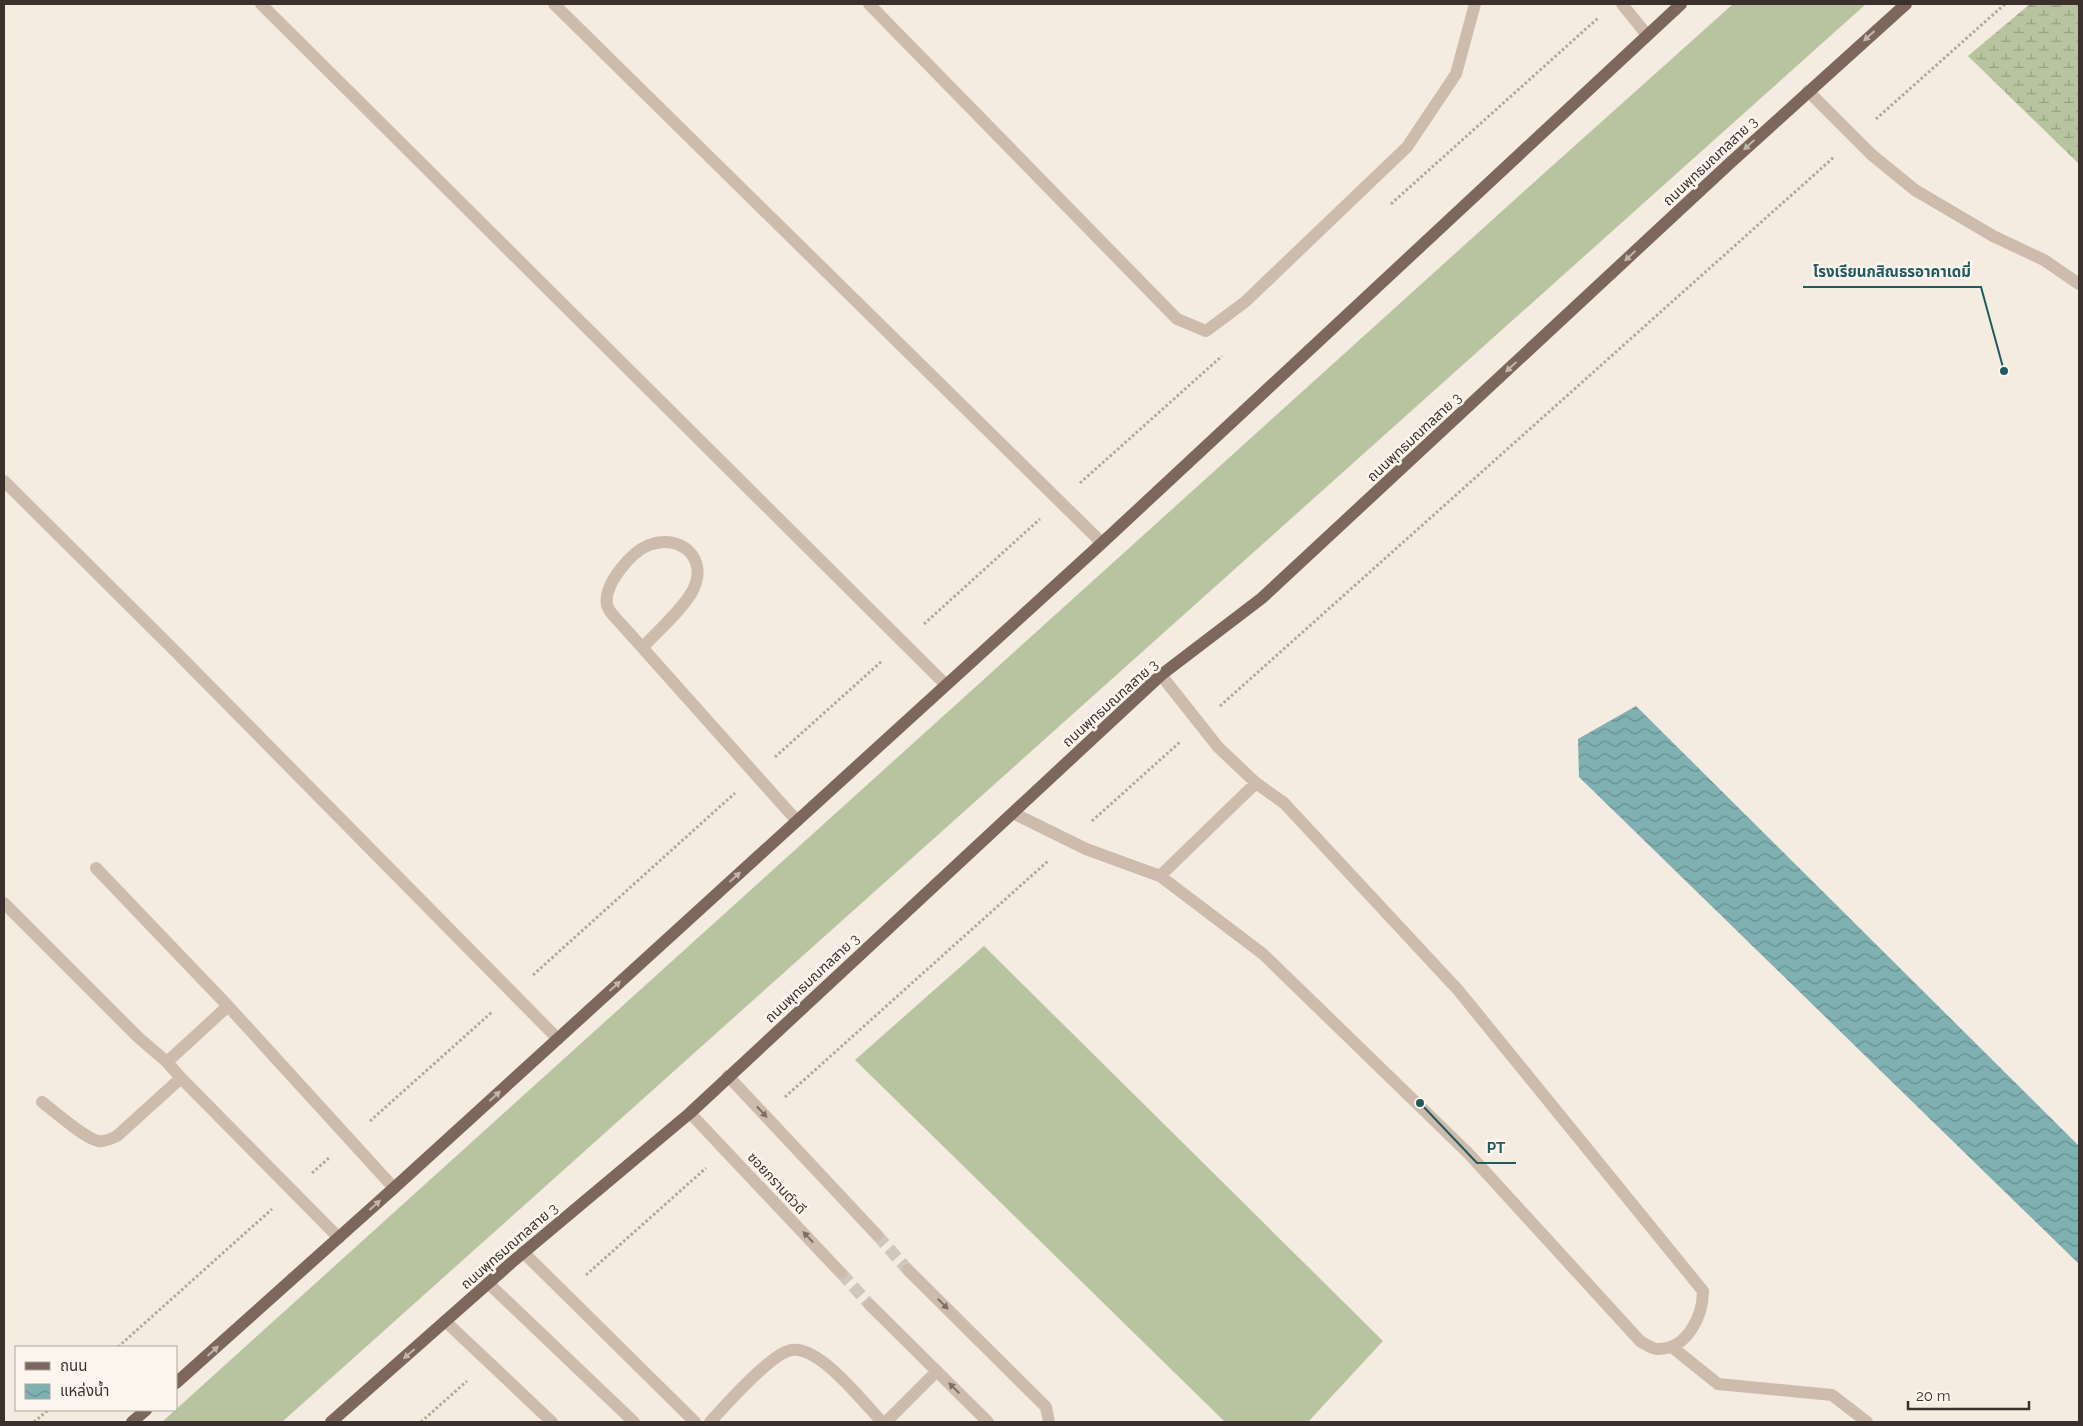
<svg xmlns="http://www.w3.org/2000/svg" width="2083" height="1426" font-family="Raleway,'Noto Sans Thai',sans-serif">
<defs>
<pattern id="wetland-marsh" width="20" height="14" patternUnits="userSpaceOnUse" patternTransform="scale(1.25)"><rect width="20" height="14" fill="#b8c4a0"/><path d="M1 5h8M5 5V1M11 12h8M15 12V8" fill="none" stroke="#97a083"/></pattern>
<pattern id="water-waves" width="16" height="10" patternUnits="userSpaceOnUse" patternTransform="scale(1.25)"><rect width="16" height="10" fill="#7fb0b2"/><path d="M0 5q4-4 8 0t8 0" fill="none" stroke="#699091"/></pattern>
</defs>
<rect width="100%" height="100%" fill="#f4ebe1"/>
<path fill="#b8c4a0" d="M1733,4H1866L282,1422H162L1511,203Z
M984,946L1383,1341L1308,1422H1225L855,1060Z"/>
<path fill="url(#wetland-marsh)" d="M2030,4H2079V164L1968,56Z"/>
<path fill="url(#water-waves)" d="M1636,706L2079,1146V1264L1579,777L1578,739Z"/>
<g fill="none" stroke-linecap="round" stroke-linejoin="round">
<path stroke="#cfc6bd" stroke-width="12" stroke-dasharray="12 6" stroke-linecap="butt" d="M877,1235L908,1270
M841,1273L870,1305"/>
<path stroke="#b9a596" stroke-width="3" stroke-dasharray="2.5 2.5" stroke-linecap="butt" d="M1876,119L2005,4
M1391,204L1598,18
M1080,483L1222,356
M924,624L1040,519
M1220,706L1834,157
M775,757L882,661
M1092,821L1180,742
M533,975L735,793
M785,1097L1048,861
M370,1121L492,1012
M312,1173L330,1157
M586,1275L706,1168
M118,1347L272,1209
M34,1422L48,1410
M421,1422L467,1381"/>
<path stroke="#cdbbac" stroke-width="12" d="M261,4L946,685
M554,4L1102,543
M869,4L1177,319L1206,331L1245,302L1407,147L1456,74L1475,4
M1622,4L1647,35
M1808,91L1872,155L1915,190L1993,236L2044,260L2079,284
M4,481L176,652L558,1039
M643,647C657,632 684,608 693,590C709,558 680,533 649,545C631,552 603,585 607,605C609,613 618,620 623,626L797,821
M1013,813L1086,849L1160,876L1263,954L1469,1154L1640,1341C1645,1344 1652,1349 1657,1349C1687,1350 1703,1316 1703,1291L1458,990L1284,803L1256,783L1218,747L1161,675
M96,868L228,1006L394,1188
M1160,876L1256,783
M4,903L139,1038L167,1062L181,1078L339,1238
M167,1062L228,1006
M728,1076L877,1235
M42,1102C54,1111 84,1138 98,1141C104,1142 111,1139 117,1136L181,1078
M690,1113L841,1273
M523,1252L695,1422
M908,1270L1046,1407L1049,1422
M488,1283L634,1422
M870,1305L988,1422
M445,1321L552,1422
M1672,1347L1718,1384L1832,1395L1867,1422
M710,1422C725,1406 772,1352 792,1350C820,1346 864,1403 882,1422
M886,1422L937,1371"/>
<path stroke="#7d675c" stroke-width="12" d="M176,1383L394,1188L1102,543L1681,4
M132,1422L146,1410
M331,1422L511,1263L690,1113L1161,675L1262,598L1730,163L1906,4"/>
</g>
<defs><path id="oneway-solid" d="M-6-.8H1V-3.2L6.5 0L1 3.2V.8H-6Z" transform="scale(1.25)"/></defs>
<g fill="#c2b5ac">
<use href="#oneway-solid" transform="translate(1869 36) rotate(138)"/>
<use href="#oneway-solid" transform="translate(1749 145) rotate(137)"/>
<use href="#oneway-solid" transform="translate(1630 256) rotate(137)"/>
<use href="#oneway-solid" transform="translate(1511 367) rotate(137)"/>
<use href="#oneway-solid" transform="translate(735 877) rotate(-42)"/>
<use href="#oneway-solid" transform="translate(615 986) rotate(-42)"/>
<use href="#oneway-solid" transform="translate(495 1096) rotate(-42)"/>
<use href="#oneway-solid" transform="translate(375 1205) rotate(-42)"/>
<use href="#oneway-solid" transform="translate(213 1351) rotate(-42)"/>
<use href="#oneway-solid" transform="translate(409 1354) rotate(139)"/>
</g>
<g fill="#7d6f65">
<use href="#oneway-solid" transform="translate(762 1112) rotate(47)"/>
<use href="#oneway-solid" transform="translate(808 1237) rotate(-133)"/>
<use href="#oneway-solid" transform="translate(943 1304) rotate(45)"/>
<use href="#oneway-solid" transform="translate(954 1388) rotate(-135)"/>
</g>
<g text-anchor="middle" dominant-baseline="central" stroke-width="5" stroke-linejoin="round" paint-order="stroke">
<g font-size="14" fill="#3b302b" stroke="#fbf5ee">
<text transform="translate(1710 161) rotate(-43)">ถนนพุทธมณฑลสาย 3</text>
<text transform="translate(1414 437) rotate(-43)">ถนนพุทธมณฑลสาย 3</text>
<text transform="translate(1110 703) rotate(-42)">ถนนพุทธมณฑลสาย 3</text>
<text transform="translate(812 978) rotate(-43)">ถนนพุทธมณฑลสาย 3</text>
<text transform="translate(777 1183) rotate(47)">ซอยกรานต์วดี</text>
<text transform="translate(509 1246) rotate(-41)">ถนนพุทธมณฑลสาย 3</text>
</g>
</g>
<path fill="none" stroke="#1f5a5e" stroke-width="2" d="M2004 371L1981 287H1803M1420 1103L1477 1163H1516"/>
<g fill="#1f5a5e" stroke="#fbf5ee" stroke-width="2">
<circle cx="2004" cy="371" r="5"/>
<circle cx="1420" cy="1103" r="5"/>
</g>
<g font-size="15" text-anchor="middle" font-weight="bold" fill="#1f5a5e" stroke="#fbf5ee" stroke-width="5" stroke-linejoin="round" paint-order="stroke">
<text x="1892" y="277">โรงเรียนกสิณธรอาคาเดมี่</text>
<text x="1496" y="1153">PT</text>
</g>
<rect width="2083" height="1426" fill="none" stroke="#3b302b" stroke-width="10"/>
<rect x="15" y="1346" width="162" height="65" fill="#fbf5ee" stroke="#aea6a0"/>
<rect x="25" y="1362" width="25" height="8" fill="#7d675c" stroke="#aea6a0"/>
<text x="60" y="1371" font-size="15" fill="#3b302b">ถนน</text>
<rect x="25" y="1384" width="25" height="15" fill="url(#water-waves)" stroke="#aea6a0"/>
<text x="60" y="1396" font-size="15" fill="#3b302b">แหล่งน้ำ</text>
<path d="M1908 1401v8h121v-8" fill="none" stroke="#3b302b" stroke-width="2.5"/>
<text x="1916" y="1401" font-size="15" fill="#3b302b" stroke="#fbf5ee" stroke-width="4" paint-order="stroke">20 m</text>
</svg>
